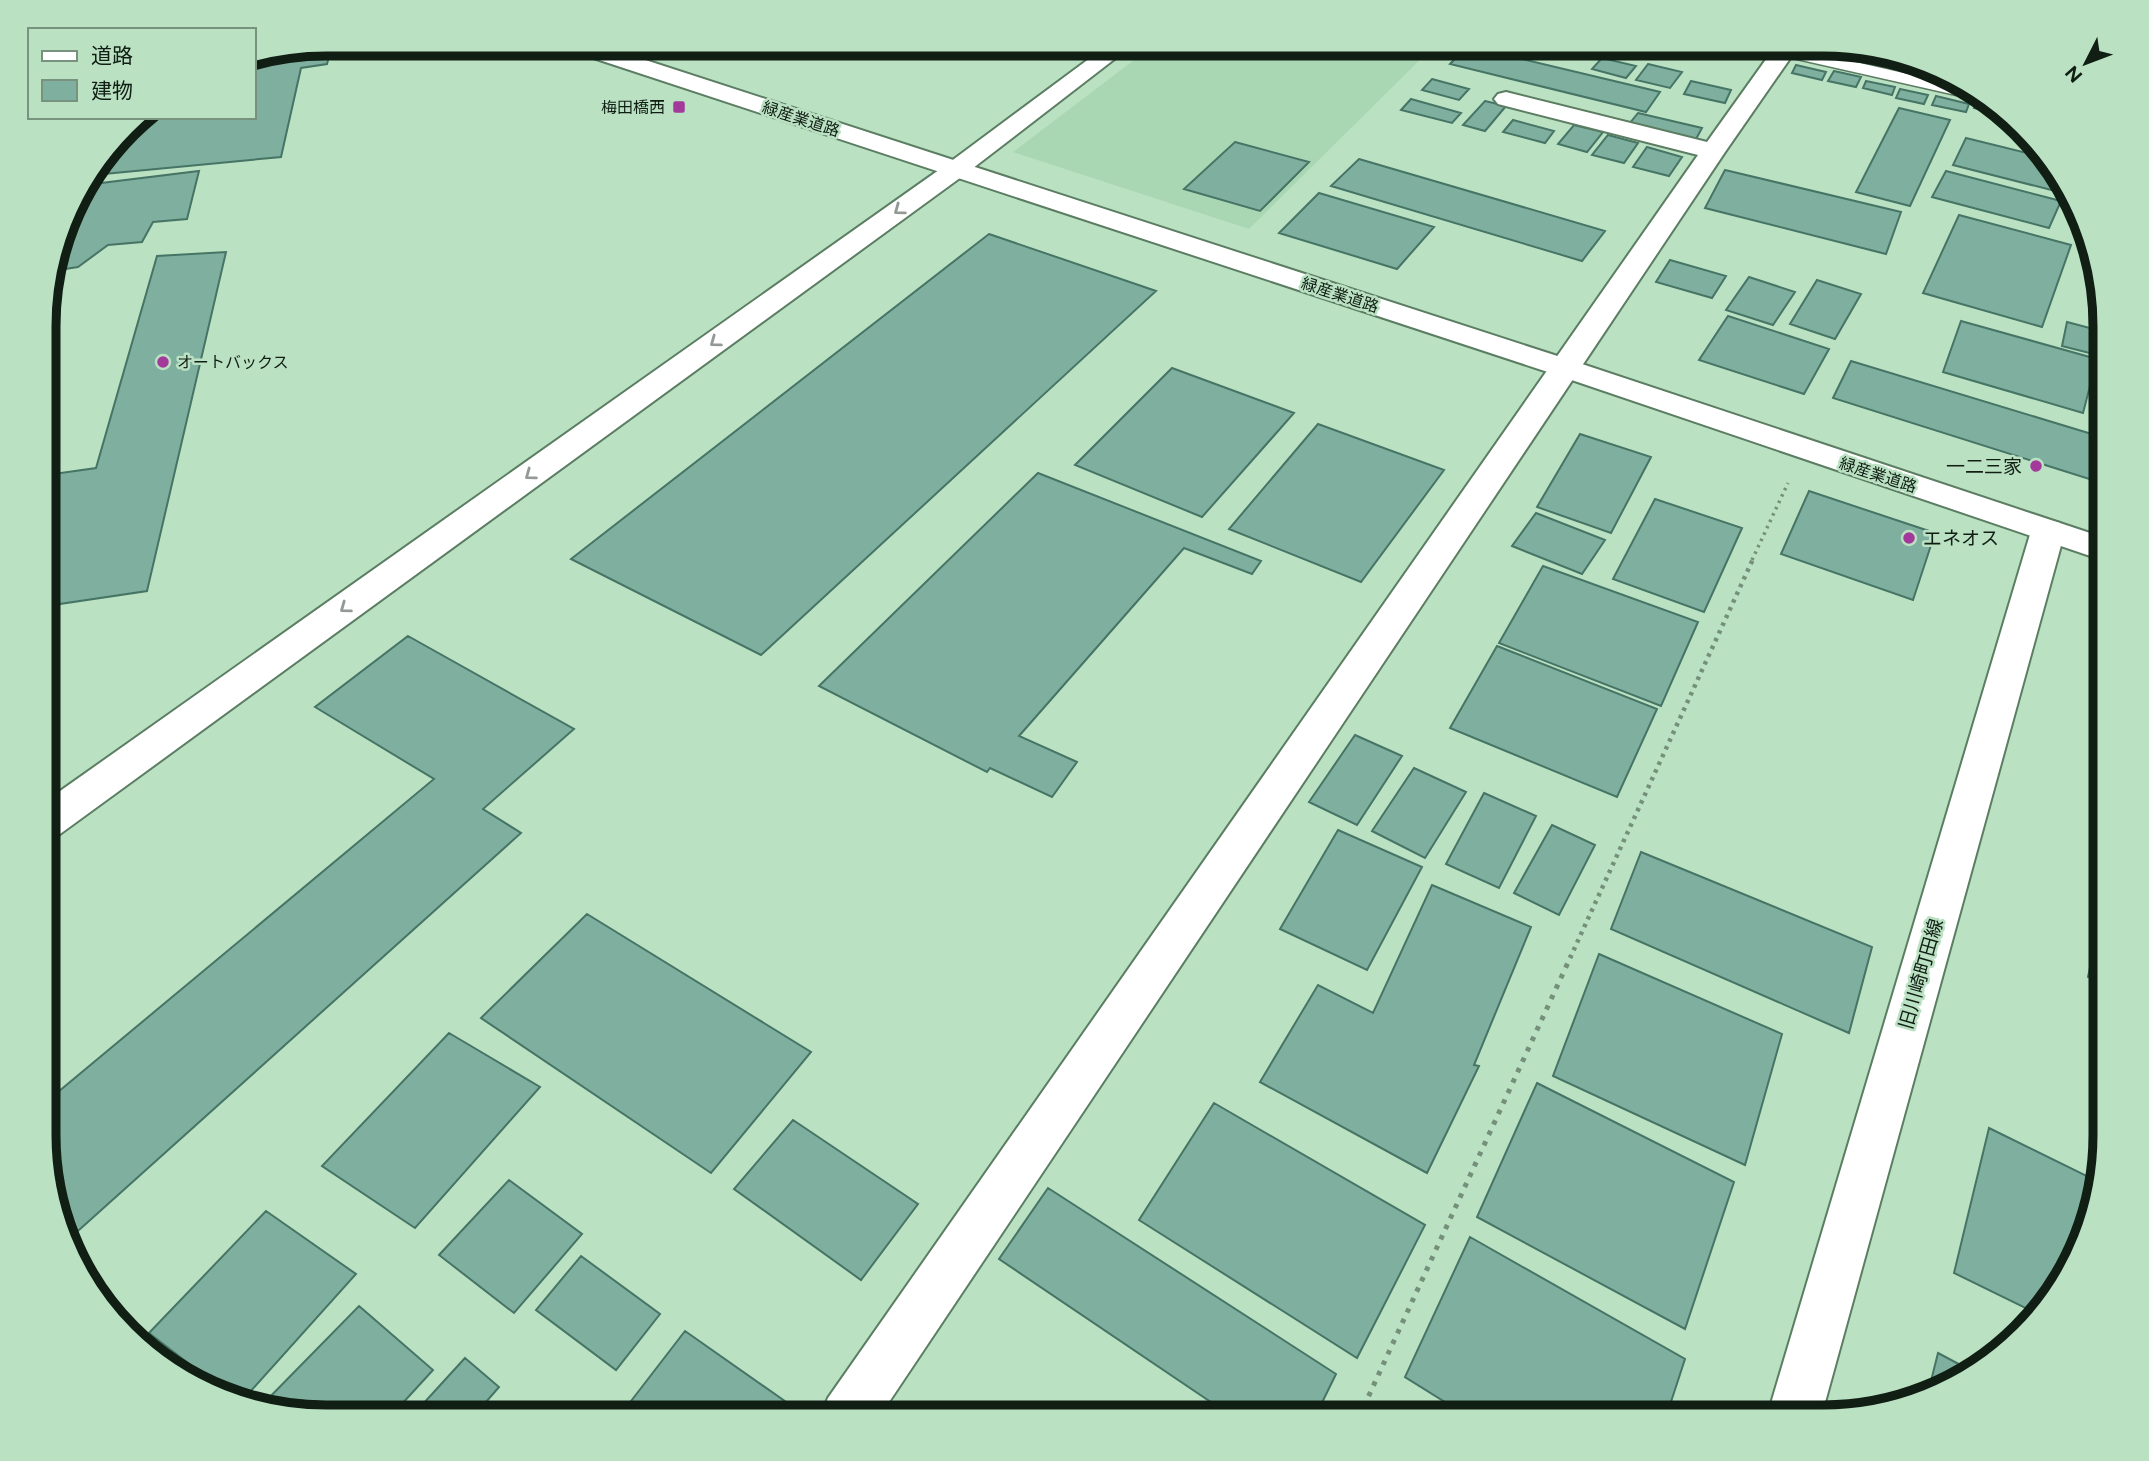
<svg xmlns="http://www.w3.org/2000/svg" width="2149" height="1461" font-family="Figtree,'Noto Sans JP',sans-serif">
<rect width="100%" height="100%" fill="#bbe1c3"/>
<path fill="#aad7b3" d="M1155,44H1436L1249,229L1013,152Z"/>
<path fill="#7fb09f" stroke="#467465" stroke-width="2" d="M332,44L327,64L301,68L281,157L93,175L137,117H254V58Z
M1616,44H1632L1645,47L1635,59L1609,52Z
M1810,44H1835L1845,47L1841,54L1808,47Z
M1467,46L1660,92L1646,112L1450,64Z
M1850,48L1881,55L1877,63L1846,56Z
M1889,57L1920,64L1916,72L1886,65Z
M1602,58L1636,66L1626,78L1592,69Z
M1648,64L1682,72L1670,88L1636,80Z
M1796,65L1826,72L1822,80L1792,73Z
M1834,71L1861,77L1856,87L1828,81Z
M1432,79L1469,89L1459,100L1422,90Z
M1691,81L1731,90L1725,103L1684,94Z
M1866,81L1895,87L1892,95L1863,88Z
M1900,89L1928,95L1924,104L1896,98Z
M1936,96L1969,104L1966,112L1932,105Z
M1978,96L1995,102L2007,116L1974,108Z
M1411,99L1461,113L1452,123L1401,110Z
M1485,101L1506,106L1485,131L1463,125Z
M1899,108L1950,120L1910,206L1856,192Z
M1638,113L1702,128L1696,139L1630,123Z
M1513,120L1554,131L1545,143L1503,132Z
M1574,125L1603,132L1587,152L1558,144Z
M1608,135L1638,143L1624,163L1592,155Z
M1966,138L2043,157L2068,185L2071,195L1953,165Z
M1235,142L1309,162L1260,211L1184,189Z
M1647,147L1682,157L1669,176L1633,167Z
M1359,159L1605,231L1582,261L1331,186Z
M1725,170L1901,212L1886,254L1705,208Z
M199,171L187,219L153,222L142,242L108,245L78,267L52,271L73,201L85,185Z
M1946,171L2061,201L2049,228L1932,197Z
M1319,193L1434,227L1397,269L1279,233Z
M1959,215L2071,245L2042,327L1923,293Z
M989,234L1156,291L761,655L571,559Z
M226,252L147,591L46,606V475L96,468L157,256Z
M1670,260L1726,276L1712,298L1656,282Z
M1749,277L1795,292L1773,325L1726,310Z
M1817,280L1861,294L1835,339L1790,324Z
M1728,316L1829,349L1804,394L1699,360Z
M1961,321L2097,359L2083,413L1943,372Z
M2067,322L2105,332V357L2062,346Z
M1851,361L2105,438V484L1833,398Z
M1172,368L1294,413L1202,517L1075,465Z
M1318,424L1444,470L1361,582L1229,529Z
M1580,434L1651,457L1611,533L1537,507Z
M1038,473L1261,561L1252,574L1184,548L1019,736L1077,762L1052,797L990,768L987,772L819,686Z
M1809,491L1935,533L1913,600L1781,554Z
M1655,499L1742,528L1704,612L1613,579Z
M1536,513L1605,540L1582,574L1512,546Z
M1543,566L1698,622L1661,706L1499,643Z
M408,636L574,729L483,809L521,833L69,1239L46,1172V1102L434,779L315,707Z
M1497,646L1657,709L1617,797L1450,728Z
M1355,735L1402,756L1357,825L1309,802Z
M1414,768L1466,792L1425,858L1372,831Z
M1484,793L1536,816L1499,888L1446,864Z
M1552,825L1595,845L1559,915L1514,893Z
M1338,830L1422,867L1367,970L1280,929Z
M1641,852L1872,947L1849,1033L1611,929Z
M1432,885L1531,927L1474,1065L1479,1066L1427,1173L1260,1082L1318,985L1373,1013Z
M2105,898V984L2088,977Z
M587,914L811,1052L711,1173L481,1018Z
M1599,954L1782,1034L1745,1165L1553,1076Z
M449,1033L540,1087L415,1228L322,1166Z
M1537,1083L1734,1182L1685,1329L1477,1217Z
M1214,1103L1425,1225L1357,1358L1139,1220Z
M793,1120L918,1204L861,1280L734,1189Z
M1989,1128L2099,1182L2090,1226L2047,1307L2038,1314L1954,1273Z
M509,1180L582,1234L514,1313L439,1255Z
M1048,1188L1336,1374L1315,1417H1233L999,1259Z
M266,1211L356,1274L240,1403L149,1333Z
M1470,1237L1685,1359L1666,1417H1469L1405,1377Z
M581,1256L660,1314L616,1370L536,1310Z
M359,1306L433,1370L390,1417H308L260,1407Z
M685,1331L799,1411L795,1417H644L628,1405Z
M1938,1353L1970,1370L1948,1388L1928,1393Z
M465,1358L499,1387L473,1417H411Z"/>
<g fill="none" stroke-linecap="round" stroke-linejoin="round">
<g stroke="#5b7d62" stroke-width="3">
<path id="lane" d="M1785,46L1956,85L1965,90L1956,95L1779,55L1776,51Z"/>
</g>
<g stroke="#5b7d62" stroke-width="4">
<path id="street" d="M1109,44H1134L964,175L60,834L46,839V801L946,165Z
M1777,44H1800L1725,152L879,1417H820L828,1398L1698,155L1498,104L1494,99L1498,94L1506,92L1707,142Z
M2048,520L2060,523L2065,531L1821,1417H1767L2031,531L2036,523Z"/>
</g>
<g stroke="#5b7d62" stroke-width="4">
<path id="secondary" d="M563,44H596L1576,362L2105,538V561L1554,374L566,49Z"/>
</g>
<path stroke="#74907a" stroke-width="3.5" stroke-dasharray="2.5 4.5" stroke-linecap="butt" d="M1752,560L1788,483"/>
<path stroke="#74907a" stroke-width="4.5" stroke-dasharray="3.5 5" stroke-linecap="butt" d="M1570,958L1753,559"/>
<path stroke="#74907a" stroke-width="5" stroke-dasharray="4.5 7" stroke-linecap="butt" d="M1359,1417L1571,956"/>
<use href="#lane" fill="#fff" fill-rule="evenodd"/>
<use href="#street" fill="#fff" fill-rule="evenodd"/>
<use href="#secondary" fill="#fff" fill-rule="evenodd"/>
</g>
<defs><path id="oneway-chevron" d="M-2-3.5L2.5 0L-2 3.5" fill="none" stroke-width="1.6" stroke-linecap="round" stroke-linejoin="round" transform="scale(1.75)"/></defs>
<g stroke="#939a95">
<use href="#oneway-chevron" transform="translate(899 210) rotate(144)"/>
<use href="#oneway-chevron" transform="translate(715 342) rotate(144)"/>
<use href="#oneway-chevron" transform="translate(530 475) rotate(144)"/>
<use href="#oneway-chevron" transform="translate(345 608) rotate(144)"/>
</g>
<g fill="#a3399b" stroke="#bbe1c3" stroke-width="2.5">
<rect x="672" y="100" width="14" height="14" rx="3.5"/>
<circle cx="163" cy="362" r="7"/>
<circle cx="2036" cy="466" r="7"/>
<circle cx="1909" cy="538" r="7"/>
</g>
<g text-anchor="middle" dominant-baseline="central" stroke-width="5" stroke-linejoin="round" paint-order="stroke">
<g font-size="16" fill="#101e14" stroke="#bbe1c3" text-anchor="end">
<text x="665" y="107">梅田橋西</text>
<text x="177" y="362" text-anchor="start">オートバックス</text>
</g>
<g font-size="16" fill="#101e14" stroke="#bbe1c3">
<text transform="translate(801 119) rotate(18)">緑産業道路</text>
<text transform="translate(1340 295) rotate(18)">緑産業道路</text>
<text transform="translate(1878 475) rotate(18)">緑産業道路</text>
</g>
<g font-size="19" fill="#101e14" stroke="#bbe1c3" text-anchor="end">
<text x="2022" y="466">一二三家</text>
<text x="1923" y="538" text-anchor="start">エネオス</text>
</g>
<g font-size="19" fill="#101e14" stroke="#bbe1c3">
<text transform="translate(1921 974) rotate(-74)">旧川崎町田線</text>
</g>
</g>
<path d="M0 0H2149V1461H0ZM326 56H1823A270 270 0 0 1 2093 326V1135A270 270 0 0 1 1823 1405H326A270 270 0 0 1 56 1135V326A270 270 0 0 1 326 56Z" fill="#bbe1c3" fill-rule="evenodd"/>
<path fill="none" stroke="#101e14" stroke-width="9" d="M326 56H1823A270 270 0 0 1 2093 326V1135A270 270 0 0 1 1823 1405H326A270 270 0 0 1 56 1135V326A270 270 0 0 1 326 56Z"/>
<rect x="28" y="28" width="228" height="91" fill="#bbe1c3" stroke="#77937d" stroke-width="2"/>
<rect x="42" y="51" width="35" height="10" fill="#ffffff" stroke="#77937d" stroke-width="2"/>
<text x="91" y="63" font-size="21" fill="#101e14">道路</text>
<rect x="42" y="80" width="35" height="21" fill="#7fb09f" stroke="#77937d" stroke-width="2"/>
<text x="91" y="98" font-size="21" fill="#101e14">建物</text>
<g transform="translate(2086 63) rotate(228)" stroke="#bbe1c3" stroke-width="5" paint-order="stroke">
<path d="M0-5L12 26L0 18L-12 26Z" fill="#101e14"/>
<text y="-10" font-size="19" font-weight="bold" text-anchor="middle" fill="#101e14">N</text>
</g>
</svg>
